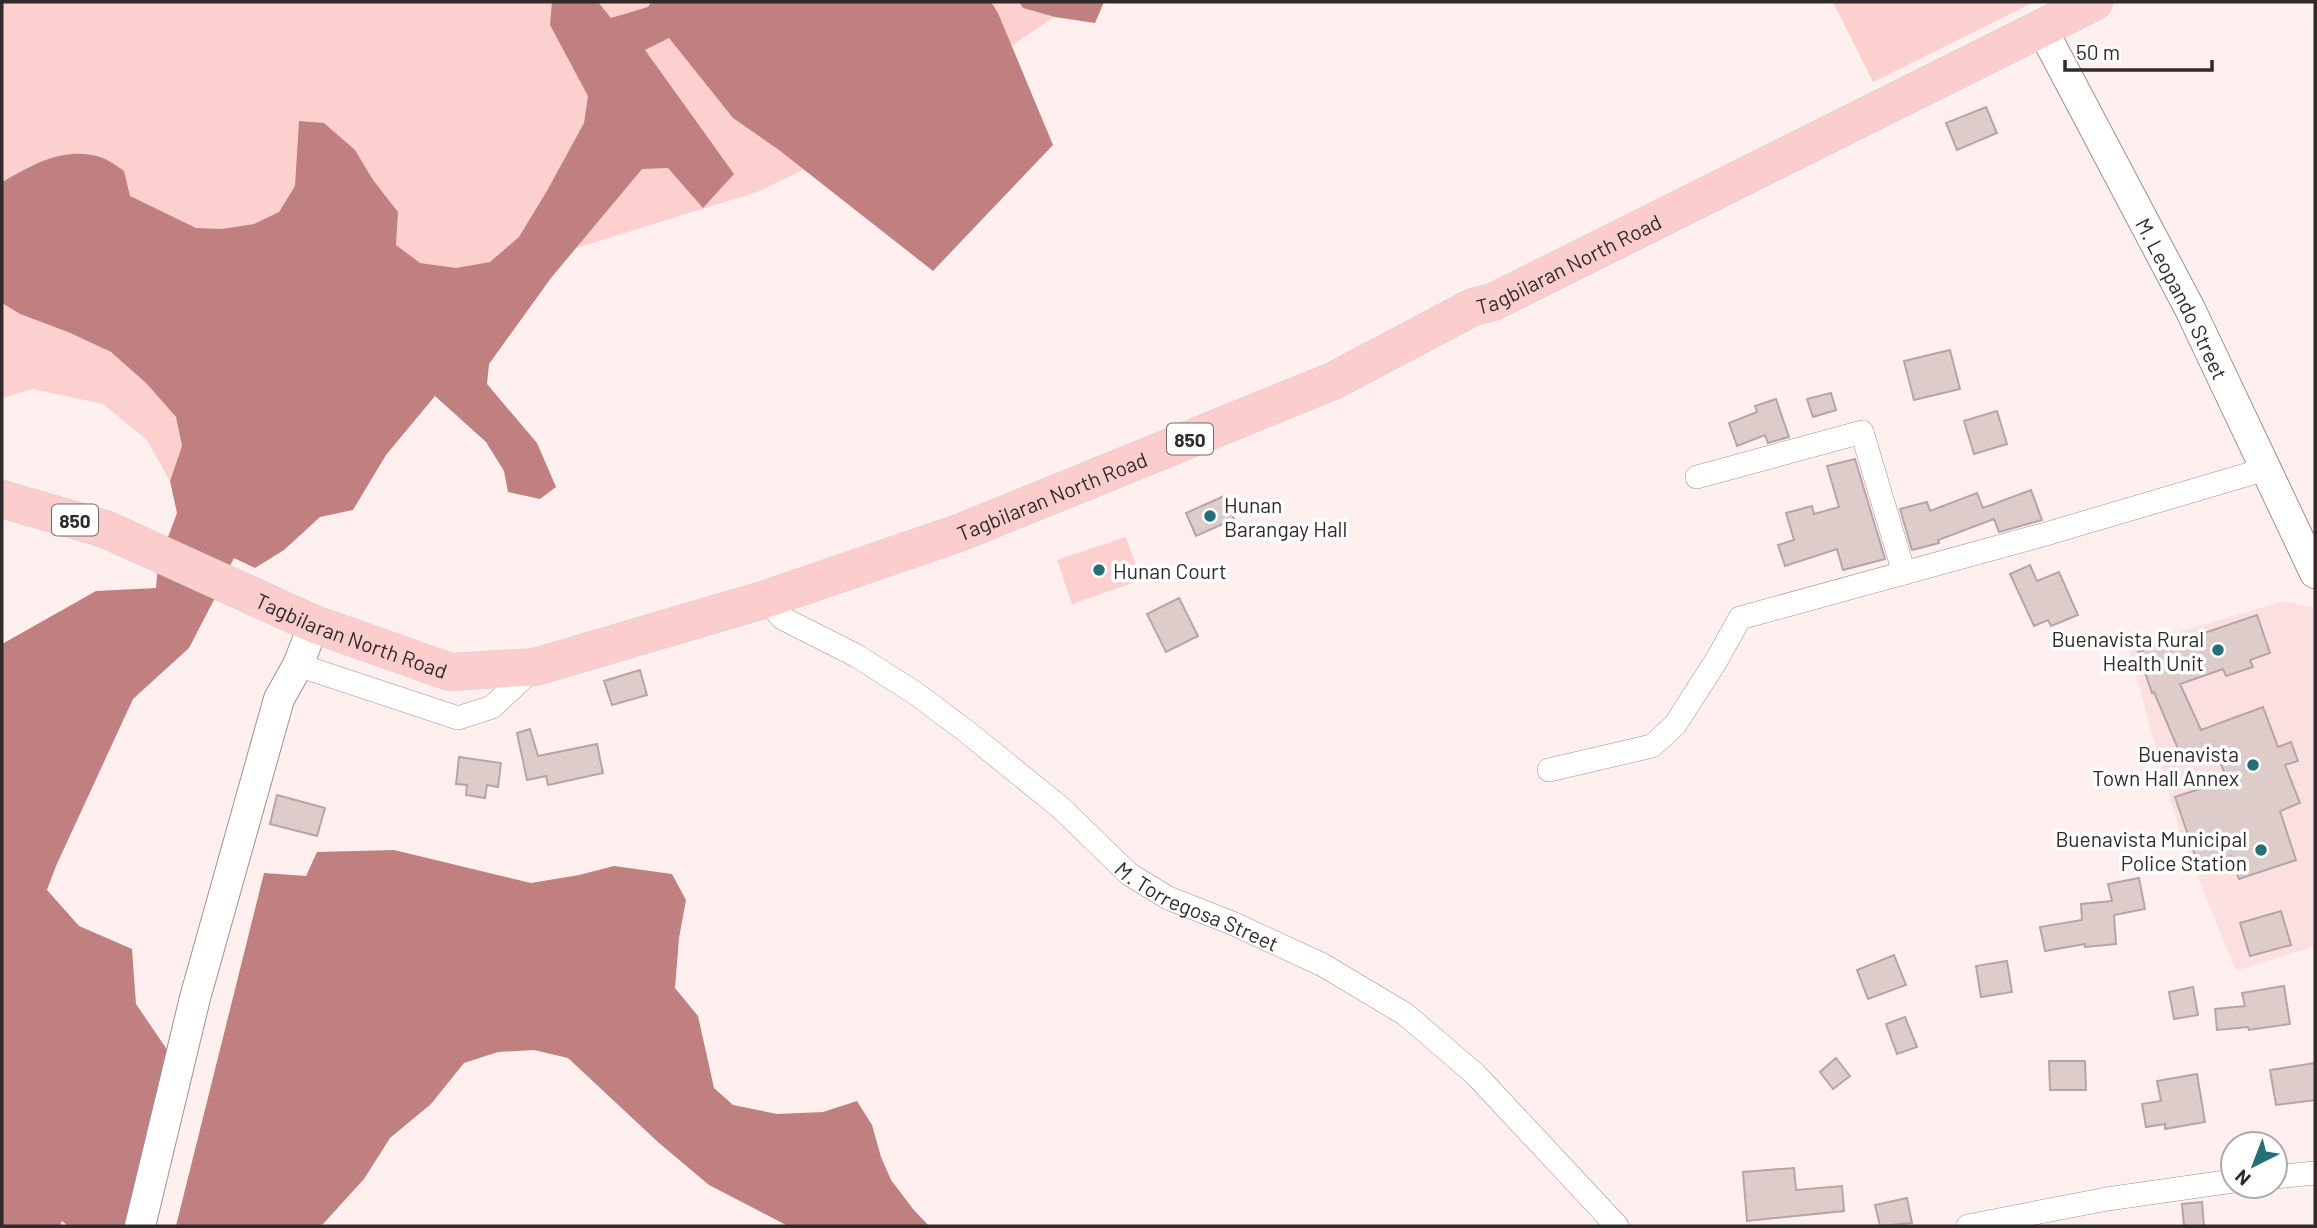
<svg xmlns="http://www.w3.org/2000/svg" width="2317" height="1228" font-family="Barlow,sans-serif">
<rect width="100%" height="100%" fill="#ffefef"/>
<path fill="#fce0df" d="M2284,601L2315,608V946L2236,971L2179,830L2128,647Z"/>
<path fill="#fcd0ce" d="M2,2H1077L878,134L757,192L557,254L449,307L242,264L2,200Z
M1833,2H2034L1873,82Z
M2,303L20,314L68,332L111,352L147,384L177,418L182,446L170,481L147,440L103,404L33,389L2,398Z
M1126,537L1141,580L1072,604L1057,560Z"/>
<path fill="#c18080" d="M552,2H598L611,18L648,7L651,2H991L998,13L1053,145L933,271L779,150L733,118L669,38L645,50L734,174L703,208L668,168L642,169L551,278L489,364L487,384L537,443L556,487L540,499L508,492L504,471L486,442L435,396L386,455L353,510L320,517L284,550L255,568L234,558L218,590L159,561L177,513L170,481L182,446L176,417L147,384L111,352L68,332L20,314L2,303V182C34,164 63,146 100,157C109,160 117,166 124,171L130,196L196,228L222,229L254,224L279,212L295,186L299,121L324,123L355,150L373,180L398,212L396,245L420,263L456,268L490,262L519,237L548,189L584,123L588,96L550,25Z
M1019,2H1104L1095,23L1055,17L1023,8Z
M158,562L218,592L189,648L133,699L56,866L47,890L79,926L132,949L136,1004L170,1054L137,1226H68L62,1221L60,1226H2V644L96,591L156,588Z
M394,850L531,883L579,875L614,866L672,874L686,900L679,938L675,988L698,1016L714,1088L733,1105L777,1114L823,1112L857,1101L872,1125L881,1157L891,1180L913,1209L929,1226H788L709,1185L659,1143L568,1058L534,1050L498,1052L464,1063L431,1104L390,1138L364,1179L323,1224L318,1226H176L264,873L306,876L317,852Z"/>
<path fill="#decccb" stroke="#b7a5a5" stroke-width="2" d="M1986,107L1997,133L1957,150L1946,123Z
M1950,350L1960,389L1914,400L1904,361Z
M1831,393L1836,410L1813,417L1807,399Z
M1776,399L1789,437L1768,443L1765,435L1737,446L1729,423L1757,412L1755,406Z
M1997,411L2007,444L1974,454L1964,421Z
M1855,459L1885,559L1843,570L1837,549L1785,566L1778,545L1794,540L1786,513L1812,506L1814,514L1839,507L1827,466Z
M2031,490L2042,520L1999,532L1994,519L1938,540L1939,543L1912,550L1900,509L1927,502L1930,511L1977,493L1983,508Z
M1224,496L1234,519L1196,536L1186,513Z
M2030,565L2037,581L2059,572L2078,615L2051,626L2048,620L2034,626L2010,574Z
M1179,598L1198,636L1166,652L1147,614Z
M2257,615L2270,653L2250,660L2253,667L2226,676L2223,669L2180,684L2201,730L2263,707L2278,747L2291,742L2298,761L2285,765L2300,803L2280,811L2296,860L2239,879L2231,856L2199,867L2175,797L2227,780L2216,751L2184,763L2154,692L2152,693L2138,652L2162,644L2163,647Z
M640,670L647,695L612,705L604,681Z
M530,729L538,756L597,744L603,773L548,785L546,776L527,780L517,733Z
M459,757L501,763L498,787L487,785L485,798L466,795L467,785L456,784Z
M277,795L325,808L317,836L270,824Z
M2139,878L2145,909L2114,915L2116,944L2085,947V944L2045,951L2040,927L2082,920L2081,904L2112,901L2108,884Z
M2281,911L2291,945L2250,956L2240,923Z
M1894,955L1906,985L1868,999L1857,970Z
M2007,961L2012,992L1981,997L1976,966Z
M2284,986L2290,1024L2249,1030L2248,1027L2217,1030L2215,1009L2245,1006L2242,993Z
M2193,987L2198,1015L2174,1019L2169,992Z
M1905,1017L1917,1047L1897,1054L1886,1024Z
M1836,1058L1850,1076L1833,1089L1820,1072Z
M2049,1061H2085L2086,1090H2050Z
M2315,1063V1100L2276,1105L2270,1070Z
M2197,1074L2205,1122L2165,1129V1124L2146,1127L2142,1104L2161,1101L2157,1081Z
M1794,1168L1796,1190L1842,1186L1844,1211L1747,1221L1743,1172Z
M1907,1198L1912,1223L1880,1226L1875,1205Z
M2202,1202L2204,1226H2184L2182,1204Z"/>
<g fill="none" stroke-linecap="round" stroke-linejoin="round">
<g stroke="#a29090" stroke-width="24">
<g id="minor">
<path d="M1697,477L1862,432L1904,573"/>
<path id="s1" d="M766,599L782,618L857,656L915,693L966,731L1061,808L1129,874L1168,898L1232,923L1323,965L1405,1014L1475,1074L1617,1226"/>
<path d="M298,665L458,718L492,707L535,667"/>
<path d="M1549,770L1652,746L1675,725L1716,661L1740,618L2046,534L2266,469"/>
<path d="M2275,1177L2315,1173"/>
<path d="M1968,1226L2107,1199L2233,1181"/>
</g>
</g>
<g stroke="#a29090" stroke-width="32">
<g id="tertiary">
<path id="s2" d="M2041,27L2190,309L2315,573"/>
<path d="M140,1226L195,998L279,699L298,665L314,624"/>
</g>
</g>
<g stroke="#d2d0d0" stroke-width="38">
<g id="primary">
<path id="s3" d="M2,499L105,529L314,624L450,672L535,667L766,599L959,533L1333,381L1473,307L1493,302L2094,2"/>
</g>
</g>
<use href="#minor" stroke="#fff" stroke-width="23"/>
<use href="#tertiary" stroke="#fff" stroke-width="30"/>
<use href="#primary" stroke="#fbcdcd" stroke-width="37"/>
</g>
<g fill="#257074" stroke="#fff" stroke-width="2.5">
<circle cx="1210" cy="516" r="7"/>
<circle cx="1099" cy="570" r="7"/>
<circle cx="2218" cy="650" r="7"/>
<circle cx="2253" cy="765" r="7"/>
<circle cx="2261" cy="850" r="7"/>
</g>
<g text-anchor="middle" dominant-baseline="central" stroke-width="7" stroke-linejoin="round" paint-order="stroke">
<g fill="#fff" stroke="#6f6a6a" stroke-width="2">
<rect x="1167" y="423.5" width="46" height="31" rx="5"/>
<rect x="52" y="504.5" width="46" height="31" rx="5"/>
</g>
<g font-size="19" font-weight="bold" fill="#312a2a">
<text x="1190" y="439">850</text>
<text x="75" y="520">850</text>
</g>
<g font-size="21" fill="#312a2a" stroke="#fff">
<text stroke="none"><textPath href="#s3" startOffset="1678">Tagbilaran North Road</textPath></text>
<text stroke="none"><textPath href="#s2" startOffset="306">M. Leopando Street</textPath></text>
<text stroke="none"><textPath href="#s3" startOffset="1111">Tagbilaran North Road</textPath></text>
<text stroke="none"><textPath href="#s3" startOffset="376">Tagbilaran North Road</textPath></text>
<text stroke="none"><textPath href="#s1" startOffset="534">M. Torregosa Street</textPath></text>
</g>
<g font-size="21" fill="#312a2a" stroke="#fff" text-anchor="end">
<text x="1224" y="504" text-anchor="start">Hunan<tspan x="1224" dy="24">Barangay Hall</tspan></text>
<text x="1113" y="570" text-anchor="start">Hunan Court</text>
<text x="2204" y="638">Buenavista Rural<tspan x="2204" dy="24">Health Unit</tspan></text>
<text x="2239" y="753">Buenavista<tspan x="2239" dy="24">Town Hall Annex</tspan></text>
<text x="2247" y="838">Buenavista Municipal<tspan x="2247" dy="24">Police Station</tspan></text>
</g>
</g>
<rect width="2317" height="1228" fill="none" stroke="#312a2a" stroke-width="7"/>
<g transform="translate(2254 1165) rotate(222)"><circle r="33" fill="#ffffff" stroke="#adaaaa" stroke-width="2"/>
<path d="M0-5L12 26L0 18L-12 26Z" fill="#257074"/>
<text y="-10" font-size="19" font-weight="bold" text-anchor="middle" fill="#312a2a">N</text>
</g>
<path d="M2065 60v10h147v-10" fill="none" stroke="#312a2a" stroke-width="3.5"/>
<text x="2076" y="60" font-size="21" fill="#312a2a" stroke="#ffffff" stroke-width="5" paint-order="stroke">50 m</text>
</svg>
